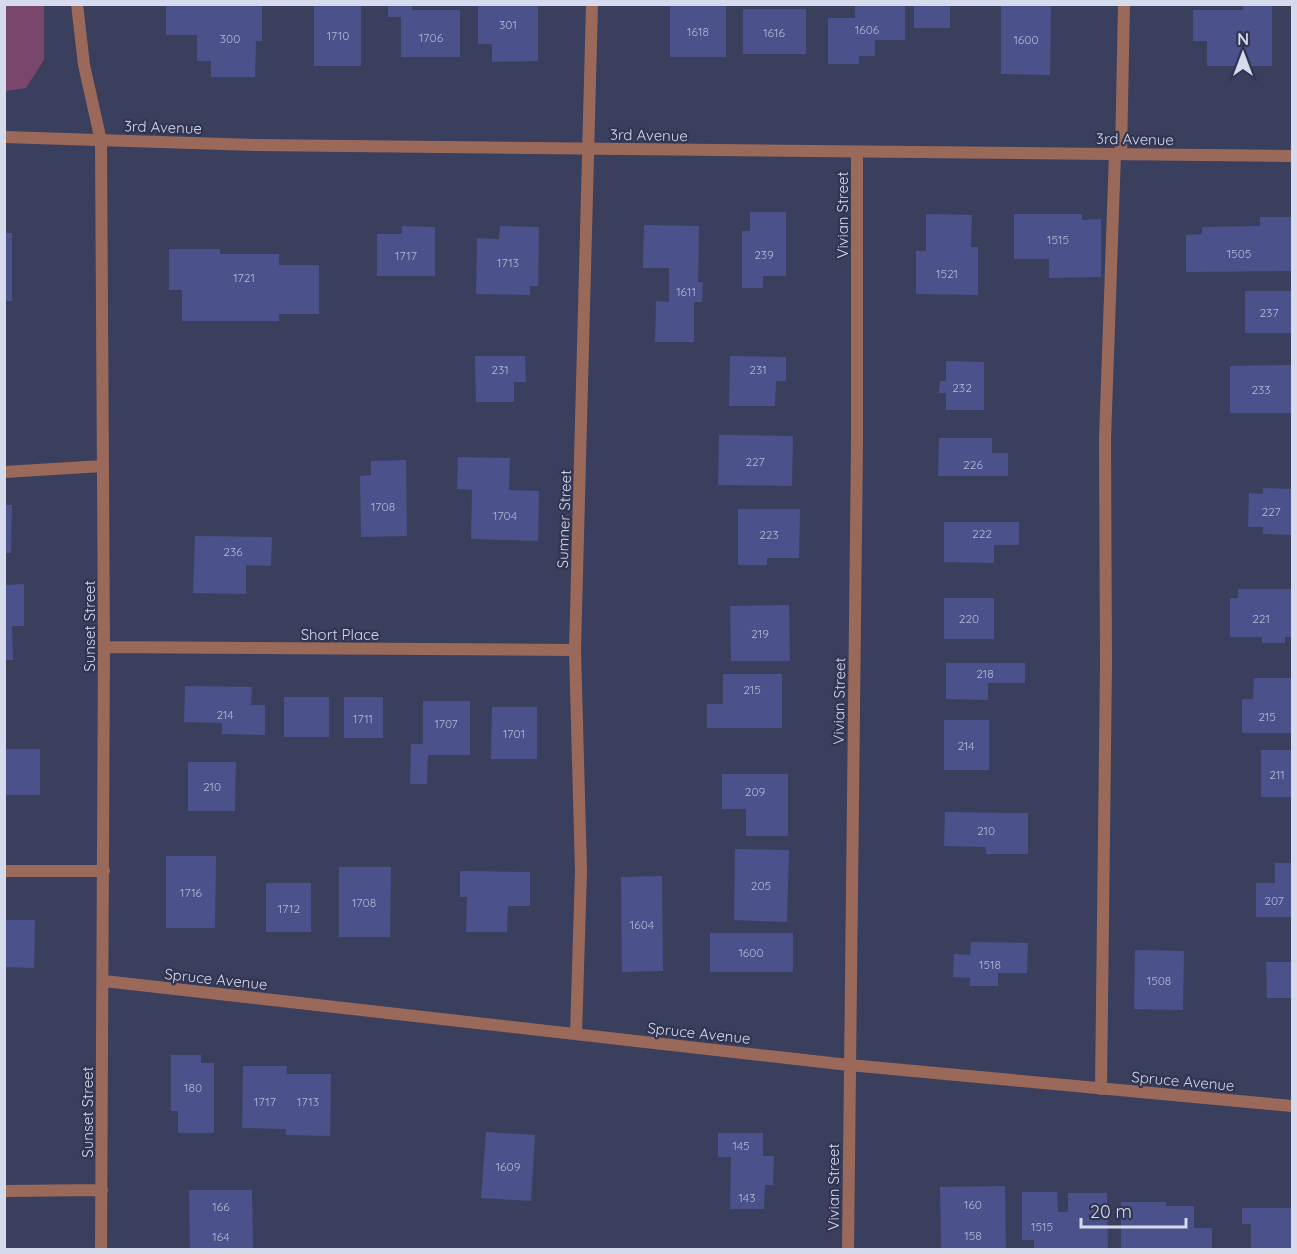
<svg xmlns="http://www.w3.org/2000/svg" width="1297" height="1254" font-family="Quicksand,sans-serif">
<rect width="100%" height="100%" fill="#3b3f5e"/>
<path fill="#79466c" d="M4,5H44V60L26,88L5,91Z"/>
<path fill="#4b518b" d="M166,4H262V41H256L255,77H211V61H197V35H166Z
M314,4H361V66H314Z
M388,4H412V10H460V57H401V17H388Z
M478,4H538V61L492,62V44H478Z
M670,4H726V57H670Z
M855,4H905V40H875V56H859V64H828V18H855Z
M914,4H950V28H914Z
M1001,4H1051L1050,75L1001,74Z
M1243,4H1272V66H1207V41H1193V10H1243Z
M743,9H806V54H743Z
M750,212H786V276H763V288H742V231H750Z
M926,214L972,215L971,247H978V295L916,294V251H926Z
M1014,214H1082V220L1101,219V277L1049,278V259H1014Z
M1260,217H1292V271L1186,272V235L1202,234V227L1260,226Z
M644,225L699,226L698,282H703L702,302H694V342H655L656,301L669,302V268H643Z
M402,226L435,227V276H377V234H402Z
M500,226L539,227L538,286H530V295L476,294L477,238L499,239Z
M4,233H12V301H4Z
M169,249H220V254H279V265H319V314H279V321H182V290H169Z
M1245,291H1292V333H1245Z
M475,356H525L526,382H514V402H476Z
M730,356L786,357V381H776L775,406H729Z
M946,361L984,362V410H946V393H939L940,381H946Z
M1292,365V413H1230V366Z
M719,435L793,436L792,486L718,485Z
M939,438H992V453H1008V476H938Z
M458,457L510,458L509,490L539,491L538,541L471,539L472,490L457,489Z
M406,460L407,536L361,537L360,476L371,475V461Z
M1263,488L1292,489V535L1263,534V527H1248L1249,493L1263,494Z
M4,505H12L11,553H4Z
M738,509H800L799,558H767V565H738Z
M944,522H1019V545H994V563L944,562Z
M195,536L272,537L271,566L246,565V594L193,593Z
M24,584V626H12L13,660H4V585Z
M1238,589H1292V637H1285V643H1262V637H1230V598H1238Z
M944,598H994V639H944Z
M789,605L790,661H731L730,606Z
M946,663H1025V683H988V700L946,699Z
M723,674H782V728H707V704H723Z
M1254,678H1292V733H1242V699H1253Z
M185,686L252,687L251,705H265V735L222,734V723L184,722Z
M284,697H329V737H284Z
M344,697H383V738H344Z
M423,701H470V755H428L427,784H410L411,744H423Z
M492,707H537V759H491Z
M944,720H989V770H944Z
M4,749H40V795H4Z
M1261,750H1292V797H1261Z
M188,762H236L235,811H188Z
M722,774H788V836H746V809H722Z
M945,812L1028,813V854H986V847L944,846Z
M735,849L789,850L787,922L734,920Z
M166,856H216L215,928H166Z
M1275,863H1292V917H1256V883H1275Z
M339,867H391L390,937H339Z
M460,871L530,872V906H508L507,932H466L467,897H460Z
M662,876L663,971L622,972L621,877Z
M266,883H311V932H266Z
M4,920H35L34,968L4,967Z
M710,933H793V972H710Z
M971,942L1028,943L1027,973H998V986H970V978L953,977L954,954L970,955Z
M1135,950L1184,951L1183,1010L1134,1009Z
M1266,962H1292V998H1267Z
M171,1055H201V1063H214V1133H178V1111H171Z
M243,1066H287L286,1074H331L330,1136L286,1135V1129L242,1128Z
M486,1132L535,1135L531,1201L481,1198Z
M718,1133H763V1156H774L773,1185H765L764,1209H730L731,1157H718Z
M1005,1186L1006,1250H941L940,1187Z
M189,1190H252L253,1250H190Z
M1022,1192H1057L1058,1212H1068V1193H1107L1108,1250H1034V1240H1022Z
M1121,1202H1166V1206H1194V1228H1212V1250H1121Z
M1242,1208H1292V1250H1251V1224H1242Z"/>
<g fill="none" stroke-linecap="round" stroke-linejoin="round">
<path stroke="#9b695a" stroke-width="12" d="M1101,1089L1106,664L1105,439L1115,154"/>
<path stroke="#9b695a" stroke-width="12" d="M77,4L84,65L101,141L104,647L101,1250
M1121,154L1124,4
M4,472L103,466
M104,647L575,650
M4,871H104
M104,981L849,1065L1292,1106
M576,1034L581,871L575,650L592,4
M4,1191L102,1190
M848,1250L857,442V152"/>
<path stroke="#9b695a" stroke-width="12" d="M4,137L255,145L1292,156"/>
</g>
<g text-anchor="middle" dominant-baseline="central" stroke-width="4.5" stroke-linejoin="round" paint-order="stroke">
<g font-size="12" fill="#b3b8d4">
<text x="508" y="24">301</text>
<text x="867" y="29">1606</text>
<text x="698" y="31">1618</text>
<text x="774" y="32">1616</text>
<text x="338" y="35">1710</text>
<text x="431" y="37">1706</text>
<text x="230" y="38">300</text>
<text x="1026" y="39">1600</text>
<text x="1058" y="239">1515</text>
<text x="1239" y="253">1505</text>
<text x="764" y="254">239</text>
<text x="406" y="255">1717</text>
<text x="508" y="262">1713</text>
<text x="947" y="273">1521</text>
<text x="244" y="277">1721</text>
<text x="686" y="291">1611</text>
<text x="1269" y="312">237</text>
<text x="500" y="369">231</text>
<text x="758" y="369">231</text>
<text x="962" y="387">232</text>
<text x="1261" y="389">233</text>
<text x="755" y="461">227</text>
<text x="973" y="464">226</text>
<text x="383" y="506">1708</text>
<text x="1271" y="511">227</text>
<text x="505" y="515">1704</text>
<text x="982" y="533">222</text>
<text x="769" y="534">223</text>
<text x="233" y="551">236</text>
<text x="969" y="618">220</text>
<text x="1261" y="618">221</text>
<text x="760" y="633">219</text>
<text x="985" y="673">218</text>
<text x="752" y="689">215</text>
<text x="225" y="714">214</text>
<text x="1267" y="716">215</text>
<text x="363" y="718">1711</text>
<text x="446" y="723">1707</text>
<text x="514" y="733">1701</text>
<text x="966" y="745">214</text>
<text x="1277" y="774">211</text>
<text x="212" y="786">210</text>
<text x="755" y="791">209</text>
<text x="986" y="830">210</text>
<text x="761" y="885">205</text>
<text x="191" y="892">1716</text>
<text x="1274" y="900">207</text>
<text x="364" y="902">1708</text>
<text x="289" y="908">1712</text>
<text x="642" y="924">1604</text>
<text x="751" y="952">1600</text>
<text x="990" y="964">1518</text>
<text x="1159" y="980">1508</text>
<text x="193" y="1087">180</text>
<text x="265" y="1101">1717</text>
<text x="308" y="1101">1713</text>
<text x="741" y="1145">145</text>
<text x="508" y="1166">1609</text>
<text x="747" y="1197">143</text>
<text x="973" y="1204">160</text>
<text x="221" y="1206">166</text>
<text x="1042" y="1226">1515</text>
<text x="973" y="1235">158</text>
<text x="221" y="1236">164</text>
</g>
<g font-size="15" fill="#d6daed" stroke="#313552">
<text transform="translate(163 127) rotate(2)">3rd Avenue</text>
<text transform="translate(649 135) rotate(1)">3rd Avenue</text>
<text transform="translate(1135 139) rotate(1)">3rd Avenue</text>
<text transform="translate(842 215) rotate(-90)">Vivian Street</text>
<text transform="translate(564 519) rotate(-88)">Sumner Street</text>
<text transform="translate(89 626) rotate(-90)">Sunset Street</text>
<text x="340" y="634">Short Place</text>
<text transform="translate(839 701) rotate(-89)">Vivian Street</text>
<text transform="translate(216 979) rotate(6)">Spruce Avenue</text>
<text transform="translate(699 1033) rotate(6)">Spruce Avenue</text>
<text transform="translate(1183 1081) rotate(5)">Spruce Avenue</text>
<text transform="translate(87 1112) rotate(-90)">Sunset Street</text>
<text transform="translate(833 1187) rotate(-90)">Vivian Street</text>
</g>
</g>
<rect width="1297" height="1254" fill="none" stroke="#d6daed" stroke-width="12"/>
<g transform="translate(1243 54)" stroke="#313552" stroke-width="4.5" paint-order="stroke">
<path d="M0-4.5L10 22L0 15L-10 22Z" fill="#d6daed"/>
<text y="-9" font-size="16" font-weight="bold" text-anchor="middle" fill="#d6daed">N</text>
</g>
<path d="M1081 1218v9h105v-9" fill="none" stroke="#d6daed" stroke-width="3"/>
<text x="1090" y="1218" font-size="18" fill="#d6daed" stroke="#313552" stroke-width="4.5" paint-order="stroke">20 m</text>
</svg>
